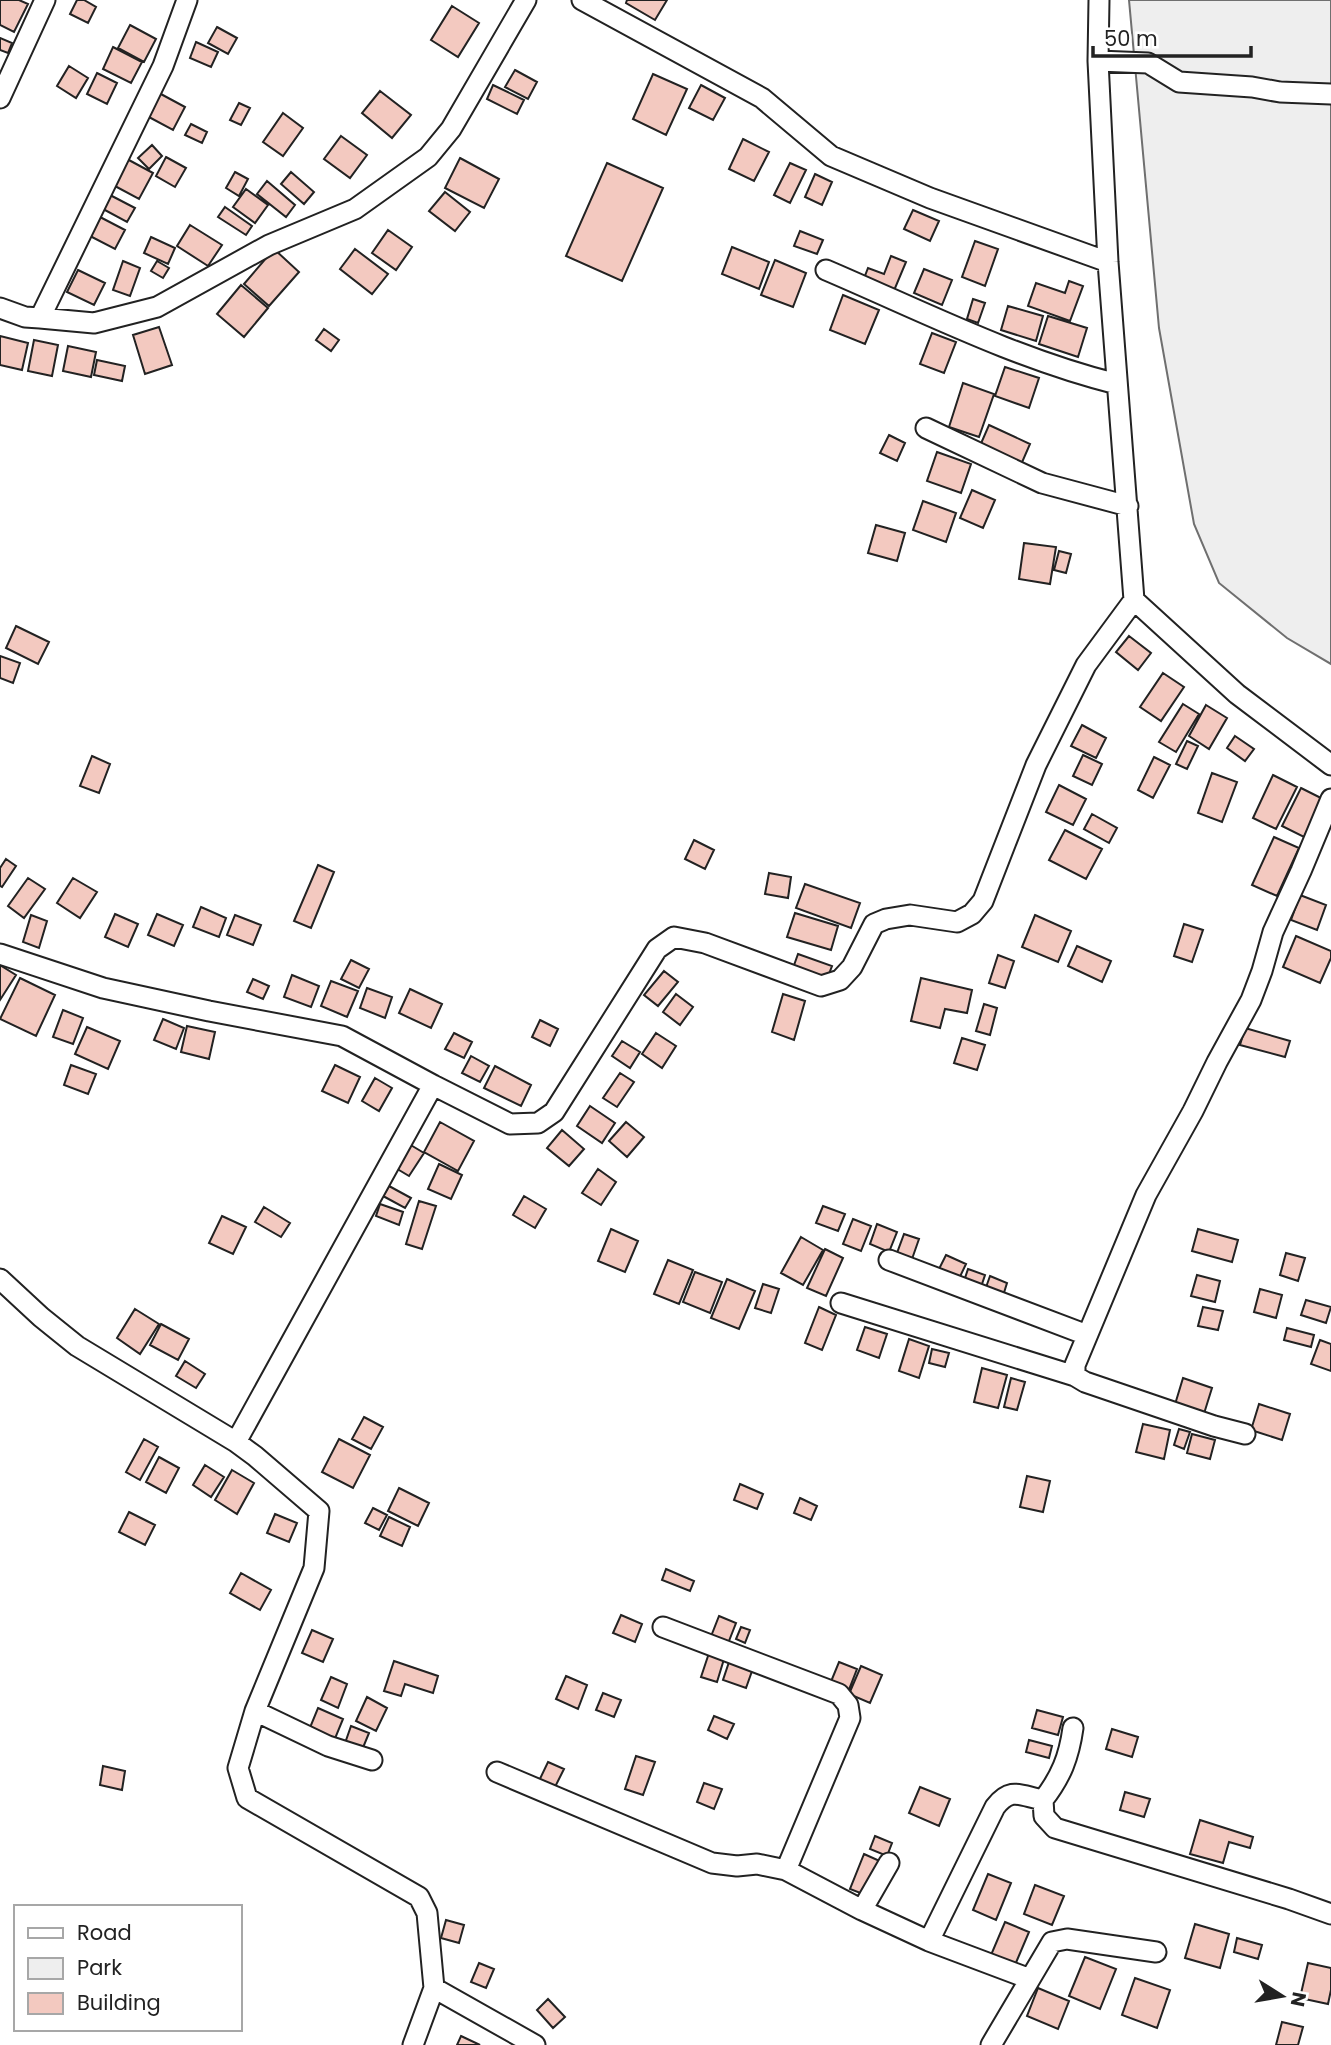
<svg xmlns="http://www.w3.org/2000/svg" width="1331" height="2045" font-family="Poppins,sans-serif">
<rect width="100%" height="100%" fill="#fff"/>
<path fill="#eee" stroke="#6f6f6f" stroke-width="2" d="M1129,0H1331V664L1287,638L1219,583L1194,524L1159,328Z"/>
<path fill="#f3c9c0" stroke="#222" stroke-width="2" d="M0,0H19L28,4L14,32L0,25Z
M77,0H84L96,7L88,23L70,14Z
M627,0H667L655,20L626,3Z
M452,6L479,23L458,57L431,40Z
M130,25L156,39L144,62L118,48Z
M217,27L237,38L228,54L208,43Z
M0,38L12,43L8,53L0,50Z
M196,42L218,52L211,67L190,58Z
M113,47L142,62L131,83L103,69Z
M69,66L88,78L76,98L57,86Z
M515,70L537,82L528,99L505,87Z
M97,73L117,83L107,104L87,94Z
M653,74L687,89L666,135L633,119Z
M493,85L524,100L517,114L487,99Z
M701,85L725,98L713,120L689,108Z
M380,91L411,115L392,138L362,113Z
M159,93L185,107L173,130L147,116Z
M239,103L250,108L241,125L230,120Z
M283,113L303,128L283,156L263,142Z
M191,124L207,132L202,143L185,135Z
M341,136L367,155L350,178L324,159Z
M743,139L769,152L754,181L729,169Z
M152,145L162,156L149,169L138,158Z
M166,157L186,168L175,187L156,176Z
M460,158L499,179L484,208L445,188Z
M127,159L153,173L139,199L113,185Z
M607,163L663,188L622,281L566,256Z
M790,163L806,170L790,203L774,195Z
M235,172L248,179L239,196L226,188Z
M291,172L314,192L304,204L281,184Z
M815,174L832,182L822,205L805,197Z
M267,181L295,205L286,217L257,194Z
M246,189L268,205L255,223L233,207Z
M445,192L470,212L455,231L429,211Z
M110,195L135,208L127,222L103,209Z
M225,207L252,226L246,235L218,217Z
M913,210L939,221L930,241L904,229Z
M100,217L125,230L115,249L90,236Z
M190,225L222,245L208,266L177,246Z
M388,230L412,247L396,270L372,253Z
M800,231L823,240L817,254L794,246Z
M151,237L175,248L168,264L144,253Z
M975,241L998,249L985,286L962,277Z
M732,247L769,262L759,289L722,274Z
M274,249L299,272L269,306L244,284Z
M355,249L388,274L372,294L340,269Z
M891,256L906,262L893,293L863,281L868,268L884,274Z
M775,260L806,273L793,307L761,295Z
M123,261L140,268L130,296L113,290Z
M157,261L169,268L163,278L151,271Z
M924,269L952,280L942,305L914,293Z
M78,270L105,283L94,305L67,292Z
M1069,281L1083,286L1070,321L1028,306L1036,283L1065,293Z
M241,285L268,308L244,337L217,314Z
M843,295L879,310L865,344L830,330Z
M973,299L985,303L978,323L967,319Z
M1008,306L1043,316L1036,341L1001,330Z
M1048,316L1087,328L1078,357L1039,344Z
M159,327L172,365L145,374L133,335Z
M324,329L339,340L331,351L316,340Z
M932,333L956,342L944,373L920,364Z
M0,336L28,343L22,370L0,365Z
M34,340L58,345L52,376L28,371Z
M68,346L96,352L91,377L63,371Z
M97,360L125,366L122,381L94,375Z
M1005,367L1039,378L1029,408L995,396Z
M963,383L994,394L979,437L949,427Z
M989,425L1030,444L1020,467L979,448Z
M889,435L905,443L897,461L880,453Z
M937,452L971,464L961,493L927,481Z
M972,490L995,500L983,528L960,518Z
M923,501L956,513L946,542L913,530Z
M876,525L905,533L897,561L868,553Z
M1024,543L1056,547L1050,584L1019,579Z
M1059,551L1071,554L1066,573L1054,570Z
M16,626L49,642L38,664L6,648Z
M1129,636L1151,653L1138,670L1116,652Z
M0,656L20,663L13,683L0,678Z
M1163,673L1184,687L1161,721L1140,707Z
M1183,704L1199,714L1176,752L1159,742Z
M1206,705L1227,718L1209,749L1189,736Z
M1082,725L1106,738L1096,758L1071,746Z
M1235,736L1254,749L1245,761L1227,748Z
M1187,741L1198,746L1187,769L1176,764Z
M1083,755L1102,764L1092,785L1073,776Z
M92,756L110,764L99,793L80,786Z
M1154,757L1170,765L1153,798L1138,790Z
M1212,773L1237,782L1222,822L1198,813Z
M1273,775L1297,787L1276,829L1253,818Z
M1059,785L1086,799L1073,825L1046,812Z
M1301,788L1323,799L1304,837L1282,826Z
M1092,814L1117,828L1109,843L1084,829Z
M1065,830L1102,849L1086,879L1049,860Z
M1274,837L1299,848L1277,896L1252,885Z
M694,840L714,850L705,869L685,859Z
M6,859L16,866L2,887L0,886V868Z
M318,865L334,872L311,928L294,921Z
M769,873L791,877L788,898L765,894Z
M28,878L45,889L24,918L8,906Z
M73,878L97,892L80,918L57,903Z
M805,884L860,903L851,928L796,908Z
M1300,895L1326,905L1317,930L1291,920Z
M201,907L226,918L219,937L193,927Z
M795,913L838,926L831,950L787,937Z
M115,914L138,924L128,947L105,937Z
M157,914L183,925L174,946L148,935Z
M31,915L47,921L39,948L23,942Z
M235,915L261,925L253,945L227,935Z
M1035,915L1071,931L1058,962L1022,947Z
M1184,924L1203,930L1192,962L1174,956Z
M1296,936L1331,951V958L1320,983L1283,967Z
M1077,946L1111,961L1102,982L1068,966Z
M798,954L832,966L827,979L793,968Z
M998,955L1014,961L1005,988L989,983Z
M351,960L369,969L359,988L341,979Z
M0,965L16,975L0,1000Z
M664,971L678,982L658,1006L644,995Z
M292,975L319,986L311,1007L284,997Z
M20,978L55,995L36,1036L0,1019Z
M921,978L972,990L967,1013L945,1009L940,1028L911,1021Z
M253,979L269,986L263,999L247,992Z
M331,981L358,991L347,1017L321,1006Z
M367,988L392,997L385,1018L360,1008Z
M410,989L442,1004L431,1028L399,1013Z
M676,994L693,1007L680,1025L663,1012Z
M783,994L805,1001L794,1040L772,1032Z
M984,1004L997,1008L990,1035L976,1031Z
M63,1010L83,1018L73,1044L53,1037Z
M163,1019L184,1028L176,1049L154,1040Z
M540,1020L558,1029L550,1046L532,1037Z
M187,1026L215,1032L209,1059L181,1052Z
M87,1027L120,1041L108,1069L75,1054Z
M1245,1028L1290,1041L1285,1057L1240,1045Z
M454,1033L472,1042L464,1058L445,1049Z
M656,1033L676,1046L662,1068L642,1054Z
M962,1038L985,1045L977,1070L954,1063Z
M622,1041L640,1052L630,1068L612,1056Z
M471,1056L489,1066L480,1082L462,1073Z
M71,1065L96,1074L88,1094L64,1085Z
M335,1065L360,1077L348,1103L322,1091Z
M495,1066L531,1085L521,1106L484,1088Z
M620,1073L634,1082L617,1107L603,1098Z
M375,1078L392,1088L379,1111L362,1101Z
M590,1106L615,1123L602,1143L577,1126Z
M440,1122L474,1141L458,1171L424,1152Z
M626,1122L644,1137L627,1157L609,1141Z
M562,1130L584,1149L569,1166L547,1148Z
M409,1144L424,1153L409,1176L394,1167Z
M439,1164L462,1175L451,1199L428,1189Z
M598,1169L616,1182L601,1205L582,1193Z
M389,1186L411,1198L405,1208L383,1196Z
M524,1196L546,1209L535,1228L513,1215Z
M419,1201L436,1206L422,1249L406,1244Z
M380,1204L403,1212L399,1225L376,1216Z
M823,1206L845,1214L838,1231L816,1223Z
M264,1207L290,1223L281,1237L255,1222Z
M222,1216L246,1227L233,1254L209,1243Z
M853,1219L871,1226L861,1251L843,1244Z
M877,1224L897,1232L889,1252L870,1244Z
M611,1229L638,1241L625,1272L598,1261Z
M1198,1229L1238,1240L1232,1262L1192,1251Z
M904,1234L919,1239L912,1259L897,1253Z
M801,1237L823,1250L803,1285L781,1273Z
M825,1249L843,1258L826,1296L807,1288Z
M1286,1253L1305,1258L1298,1281L1280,1275Z
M946,1255L966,1264L956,1285L936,1275Z
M668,1260L693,1270L679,1304L654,1294Z
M968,1269L985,1275L978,1296L961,1290Z
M695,1272L722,1282L710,1313L683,1302Z
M1197,1275L1220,1281L1215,1302L1191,1296Z
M990,1276L1007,1283L1002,1299L984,1293Z
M727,1279L755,1291L739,1329L711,1318Z
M763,1284L779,1289L771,1313L755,1308Z
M1260,1289L1282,1295L1276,1318L1254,1312Z
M1306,1300L1331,1307L1326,1323L1301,1315Z
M819,1307L836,1315L822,1350L805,1343Z
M1203,1307L1223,1311L1218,1330L1198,1326Z
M135,1309L159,1324L140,1354L117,1338Z
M161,1324L189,1339L178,1360L150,1345Z
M865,1327L887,1334L879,1358L857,1350Z
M1287,1328L1314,1335L1311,1347L1284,1340Z
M909,1339L929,1346L919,1378L899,1371Z
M1320,1340L1331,1344V1371L1311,1364Z
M932,1349L949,1353L945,1367L929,1363Z
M185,1361L205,1374L196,1388L176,1376Z
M982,1368L1007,1375L998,1408L974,1402Z
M1011,1378L1025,1382L1017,1410L1004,1407Z
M1183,1378L1212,1388L1202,1420L1173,1411Z
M1259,1404L1290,1414L1282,1440L1251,1430Z
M364,1417L383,1427L371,1449L352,1439Z
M1143,1424L1170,1430L1164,1459L1136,1452Z
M1179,1429L1190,1432L1184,1449L1174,1445Z
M1192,1434L1215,1440L1210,1459L1187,1453Z
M144,1439L158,1447L140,1480L126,1472Z
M339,1439L370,1455L353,1488L322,1472Z
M159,1457L179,1468L166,1493L146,1482Z
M205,1465L224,1477L211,1497L193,1485Z
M232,1470L254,1483L237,1514L215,1500Z
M1027,1476L1050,1481L1043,1512L1020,1507Z
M740,1484L763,1494L757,1509L734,1500Z
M399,1488L429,1503L418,1526L388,1511Z
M800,1498L817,1506L811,1520L794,1513Z
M373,1508L387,1515L379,1530L365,1523Z
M129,1512L155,1525L145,1545L119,1532Z
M275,1514L297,1523L289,1542L267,1533Z
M389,1517L410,1527L402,1546L380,1536Z
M666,1569L694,1581L690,1591L662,1580Z
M241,1573L271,1590L260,1610L230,1593Z
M621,1615L642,1624L635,1642L613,1633Z
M719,1616L736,1623L727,1646L710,1639Z
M741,1627L750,1630L745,1643L736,1639Z
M312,1630L333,1639L323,1662L302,1653Z
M709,1653L724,1659L717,1682L701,1677Z
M394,1661L438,1676L433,1693L405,1684L401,1696L384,1691Z
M729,1662L752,1671L746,1688L723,1680Z
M839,1662L857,1669L848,1692L830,1684Z
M861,1666L882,1675L870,1703L849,1694Z
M566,1676L587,1685L578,1709L556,1699Z
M331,1677L347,1684L338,1708L321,1700Z
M603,1693L621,1700L614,1717L596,1710Z
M367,1697L387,1708L376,1731L356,1721Z
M318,1708L343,1719L334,1741L309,1730Z
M1037,1710L1063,1717L1058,1735L1032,1728Z
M714,1716L734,1724L727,1739L708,1730Z
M351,1726L369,1733L360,1755L343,1749Z
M1112,1729L1138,1737L1132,1757L1106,1749Z
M1029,1740L1052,1746L1049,1758L1026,1752Z
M636,1756L655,1762L643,1795L625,1789Z
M548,1762L564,1769L553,1791L538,1783Z
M103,1766L125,1771L122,1790L100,1785Z
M704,1783L722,1789L714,1809L697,1802Z
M920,1787L950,1799L939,1826L909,1813Z
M1125,1792L1150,1799L1144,1817L1120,1810Z
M1200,1820L1253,1837L1250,1848L1229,1842L1223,1863L1190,1854Z
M875,1836L892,1843L887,1856L870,1849Z
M864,1854L882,1862L868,1896L850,1889Z
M988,1874L1011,1883L996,1920L973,1910Z
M1035,1885L1064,1896L1052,1925L1024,1914Z
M446,1920L464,1925L459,1943L441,1938Z
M1005,1922L1029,1932L1015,1965L991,1955Z
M1195,1924L1229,1934L1220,1968L1185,1958Z
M1237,1938L1262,1945L1258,1959L1234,1952Z
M1085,1957L1116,1969L1100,2009L1069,1996Z
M479,1963L494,1969L486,1988L471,1982Z
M1308,1963L1331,1968V1990L1328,2004L1300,1998Z
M1135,1978L1170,1990L1157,2028L1122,2015Z
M1038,1988L1069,2001L1058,2029L1027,2016Z
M548,1999L565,2017L553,2028L537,2010Z
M1282,2022L1303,2027L1298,2045H1276Z
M461,2036L480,2045H457Z"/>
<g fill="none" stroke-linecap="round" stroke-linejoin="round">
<g stroke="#222" stroke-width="23">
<path id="street" d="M582,0L762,98L831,156L930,198L1108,262
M1099,0L1098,61L1108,262L1134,600L1237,694L1331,765
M1098,61L1148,63L1179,82L1252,87L1280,92L1331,94
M0,98L45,0
M826,270C922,311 1016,359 1117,384
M0,308L25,317L40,318L163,66L187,0
M40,318L94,323L157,307L269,245L355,209L428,157L451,129L526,0
M926,428L1042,483L1128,506
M0,954L103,988L209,1011L342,1036L433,1085
M889,1260L1087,1335
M0,1279L41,1317L77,1346L236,1442L255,1456L319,1511L314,1568L255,1711L238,1768L247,1798L419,1897L427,1913L434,1988L535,2045
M841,1303L1075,1376
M1245,1434L1214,1426L1085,1382L1075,1376V1365L1146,1195L1193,1111L1217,1062L1251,1000L1262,971L1273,932L1301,871L1331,799
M236,1442L433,1085L510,1124L538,1123L554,1112L657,949L674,937L705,943L821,986L840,980L852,967L874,924L886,919L910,915L957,922L972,914L983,901L1036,765L1086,665L1134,600
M663,1627L839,1694L848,1705L850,1718L786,1870
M255,1711L328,1746L372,1760
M497,1772L712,1863L737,1866L757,1864L786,1870L862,1910
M1043,1800L1044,1816L1055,1828L1289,1899L1331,1914
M889,1863L862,1910L929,1941
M1030,1979L929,1941L995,1807C1011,1786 1021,1796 1043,1800C1061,1777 1069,1757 1073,1728
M413,2045L434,1988
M991,2045L1052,1942L1067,1939L1156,1952"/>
</g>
<use href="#street" stroke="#fff" stroke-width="19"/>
</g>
<rect x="14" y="1905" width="228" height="126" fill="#ffffff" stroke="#a7a7a7" stroke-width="2"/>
<rect x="28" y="1928" width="35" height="10" fill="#ffffff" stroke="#a7a7a7" stroke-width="2"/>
<text x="77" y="1940" font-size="21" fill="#222222">Road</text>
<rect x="28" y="1958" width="35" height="21" fill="#eeeeee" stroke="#a7a7a7" stroke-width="2"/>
<text x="77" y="1975" font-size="21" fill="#222222">Park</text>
<rect x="28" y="1993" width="35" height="21" fill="#f3c9c0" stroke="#a7a7a7" stroke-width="2"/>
<text x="77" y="2010" font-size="21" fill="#222222">Building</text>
<g transform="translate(1282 1996) rotate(101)" stroke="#ffffff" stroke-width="5" paint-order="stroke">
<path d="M0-5L12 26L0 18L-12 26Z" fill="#222222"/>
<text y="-10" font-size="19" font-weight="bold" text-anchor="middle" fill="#222222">N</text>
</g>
<path d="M1093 46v10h158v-10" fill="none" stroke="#222222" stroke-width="3.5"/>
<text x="1104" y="46" font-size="21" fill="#222222" stroke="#ffffff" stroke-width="5" paint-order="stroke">50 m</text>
</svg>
